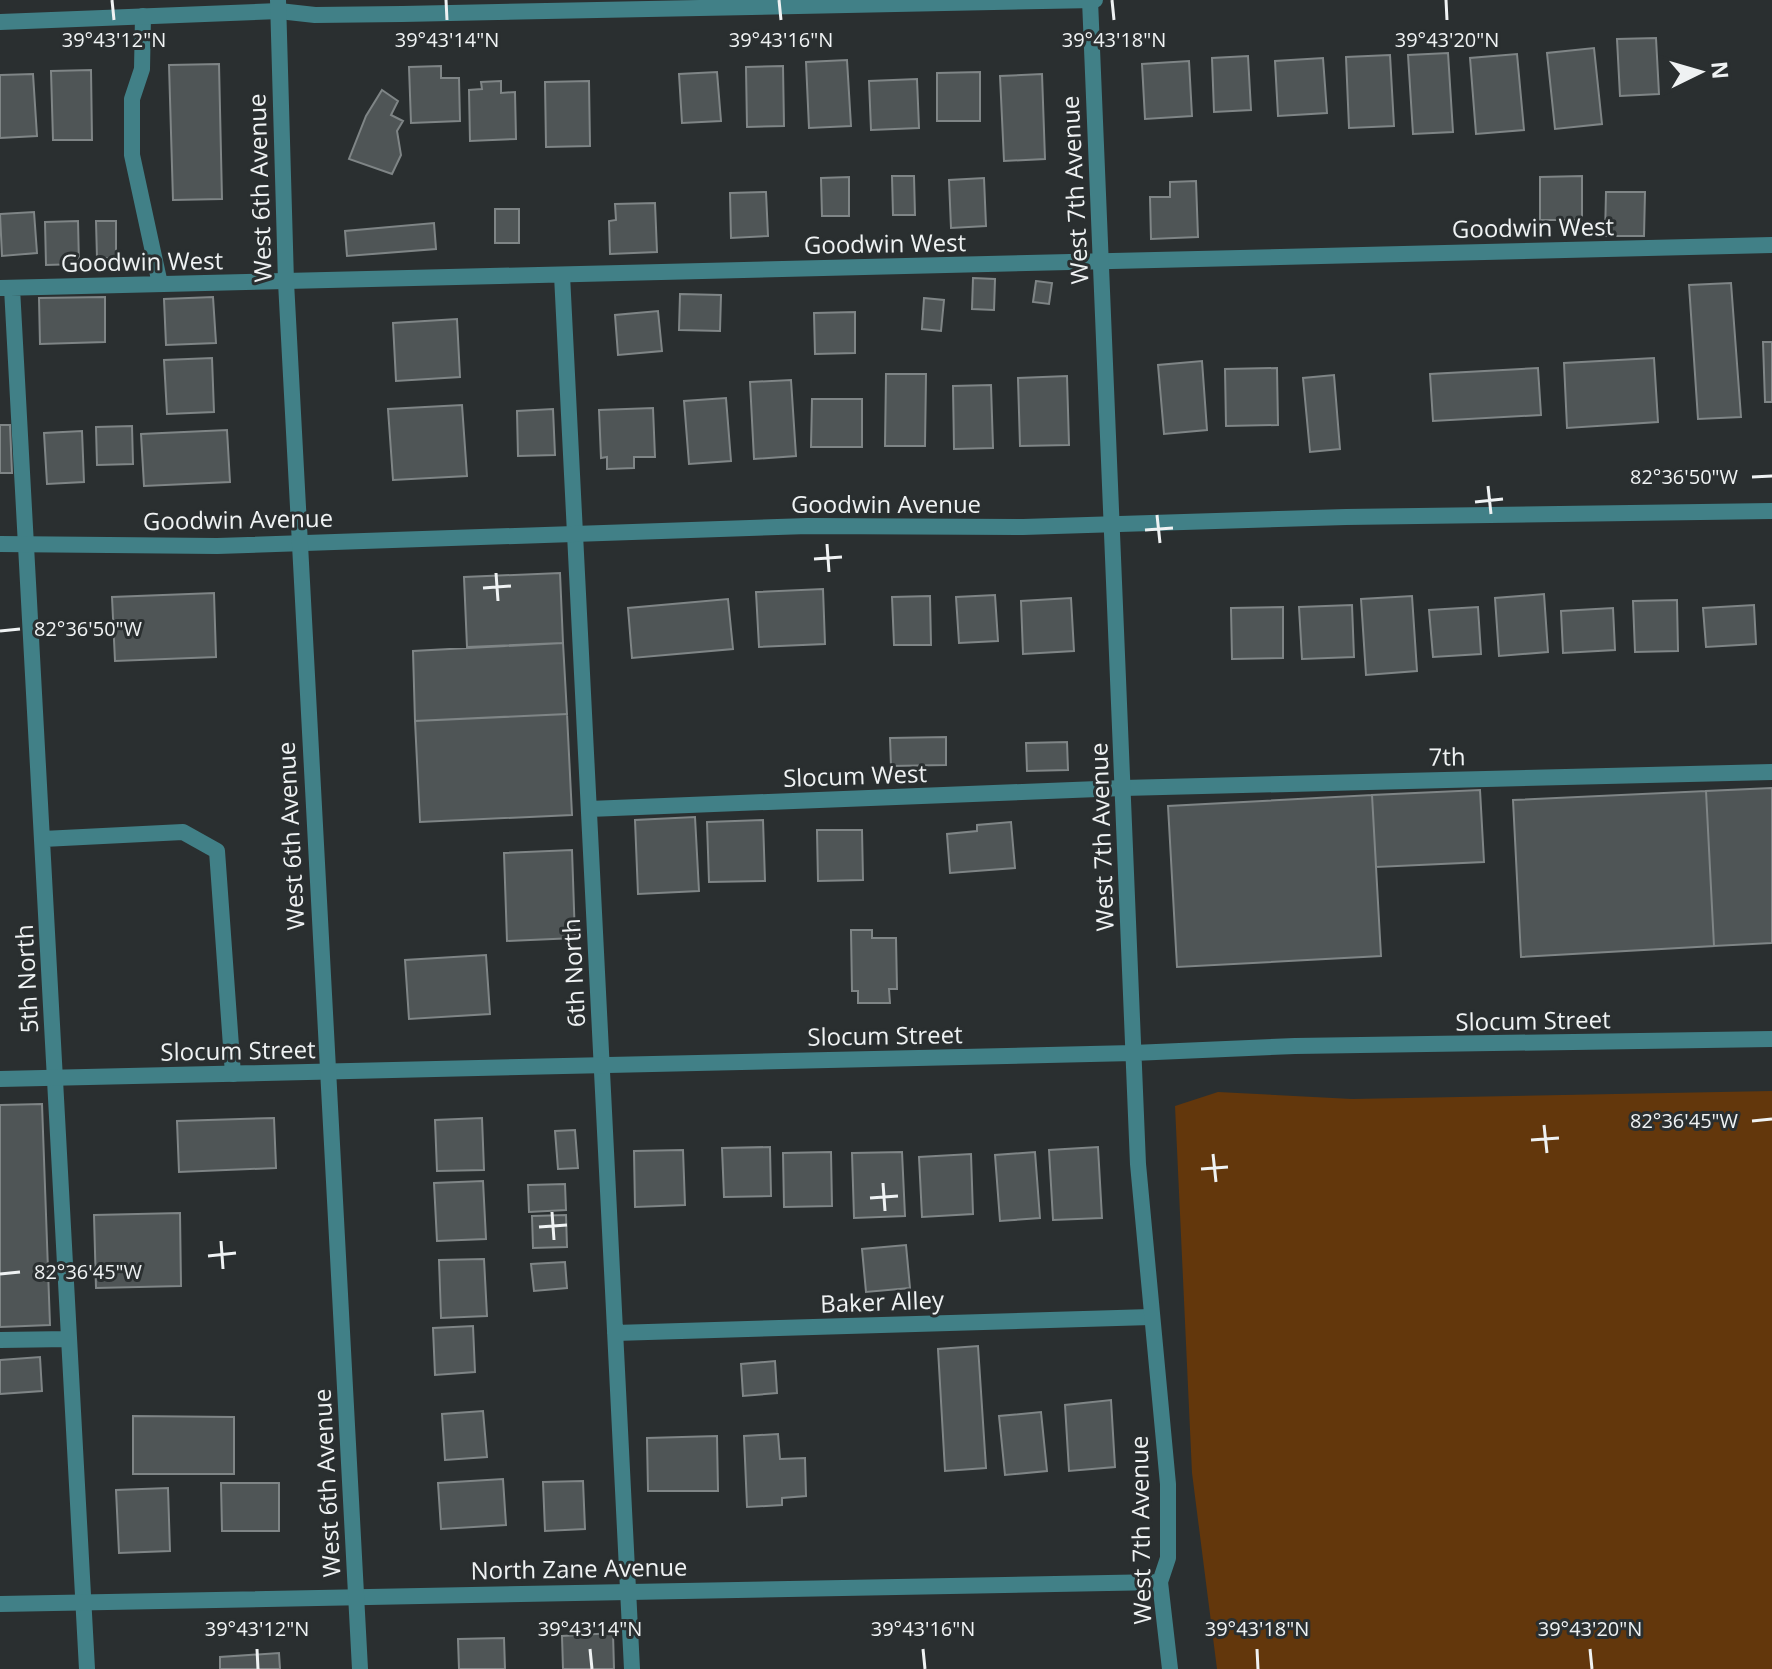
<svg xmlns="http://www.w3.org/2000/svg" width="1772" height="1669" font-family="'Open Sans',sans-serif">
<rect width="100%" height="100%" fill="#2a2f30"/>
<path fill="#63370c" d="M1772,1091V1669H1217L1192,1473L1175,1106L1218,1092L1352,1099Z"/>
<path fill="#4f5556" stroke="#7f8586" stroke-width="2" d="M1656,38L1659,94L1620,96L1617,39Z
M1594,48L1602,124L1555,129L1547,53Z
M1448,53L1453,132L1413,134L1408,55Z
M1517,54L1524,130L1476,134L1470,58Z
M1390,55L1394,126L1349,128L1346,57Z
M1248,56L1251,110L1214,112L1212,58Z
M1323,58L1327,113L1278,116L1275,61Z
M847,60L851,126L809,128L806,62Z
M1189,61L1192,116L1145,119L1142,64Z
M219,64L222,199L173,200L169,65Z
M441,66V78H459L460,121L411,123L409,67Z
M783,66L784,126L747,127L746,67Z
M91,70L92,140H53L51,71Z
M717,72L721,121L682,123L679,74Z
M980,72V121H937V73Z
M33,74L37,136L0,138V75Z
M1042,74L1045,159L1004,161L1000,76Z
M917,79L919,128L871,130L869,81Z
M501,81V93L515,92L516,139L470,141L469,90L482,89L481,82Z
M589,81L590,146L546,147L545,82Z
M382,90L398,101L391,115L403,121L397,131L401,155L392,174L349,159L366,116Z
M892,176H914L915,215H893Z
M1582,176V220H1540V177Z
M849,177V216H822L821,178Z
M984,178L986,226L951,228L949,180Z
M1196,181L1198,237L1151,239L1150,197H1170V182Z
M766,192L768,236L731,238L730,193Z
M1606,192H1645L1644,236H1605Z
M655,203L657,252L610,254L609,221L616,220L615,204Z
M495,209H519V243H495Z
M34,212L37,253L2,256L0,214Z
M78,221L79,264L46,265L45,222Z
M96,221H116V258H97Z
M434,223L436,249L347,256L345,231Z
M973,278L995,279L994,310L972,309Z
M1036,281L1052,283L1049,304L1033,302Z
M1731,283L1741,417L1698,419L1689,285Z
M680,294L721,295L720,331L679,330Z
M105,297V342L40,344L39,298Z
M213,297L216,343L166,345L164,299Z
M924,298L944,300L941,331L922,329Z
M658,311L662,351L618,355L615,315Z
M855,312V353L815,354L814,313Z
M457,319L460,377L396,381L393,323Z
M1763,342H1772V402H1765Z
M212,358L214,412L167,414L164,360Z
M1654,358L1658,422L1567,428L1564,363Z
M1202,361L1207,430L1164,434L1158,365Z
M1277,368L1278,425L1226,426L1225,369Z
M1538,368L1541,415L1433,421L1430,374Z
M886,374H926L925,446H885Z
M1334,375L1340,449L1310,452L1303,378Z
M1067,376L1069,445L1020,446L1018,378Z
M791,380L796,456L754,459L750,382Z
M991,385L993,448L954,449L953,386Z
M726,398L731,461L689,464L684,401Z
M812,399H862V447H811Z
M462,405L467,476L393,480L388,409Z
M653,408L655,457H634V468L607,469V457L601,458L599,410Z
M553,409L555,455L518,456L517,411Z
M0,425H10L12,473H0Z
M132,426L133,464L97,465L96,427Z
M227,430L230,482L144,486L141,434Z
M82,431L84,482L47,484L44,433Z
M560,573L563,643L467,647L464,577Z
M823,589L825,644L759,647L756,592Z
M214,593L216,657L115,661L112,597Z
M1544,594L1548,652L1499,656L1495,598Z
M995,595L998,641L959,643L956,597Z
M930,596L931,645H894L892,597Z
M1412,596L1417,671L1366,675L1361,599Z
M1071,598L1074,651L1023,654L1021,601Z
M728,599L733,649L632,658L628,608Z
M1677,600L1678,651L1635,652L1633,601Z
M1352,605L1354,657L1302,659L1299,607Z
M1754,605L1756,644L1706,647L1703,608Z
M1283,607V658L1232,659L1231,608Z
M1478,607L1481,654L1433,657L1429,610Z
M1613,608L1615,650L1563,653L1561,611Z
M563,643L567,714L415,721L413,651Z
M567,714L572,815L420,822L415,721Z
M946,737V765L891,766L890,738Z
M1067,742L1068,770L1027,771L1026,743Z
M1772,788V943L1714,946L1706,791Z
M1480,790L1484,862L1376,867L1372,795Z
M1706,791L1714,946L1521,957L1513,800Z
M1372,795L1381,956L1177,967L1168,806Z
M695,817L699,891L638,894L635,820Z
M763,820L765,881L709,882L707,822Z
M1011,822L1015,868L950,873L947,834L977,831V825Z
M817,830H862L863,880L818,881Z
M572,850L575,938L507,941L504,853Z
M851,930H872V938H896L897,989H889L890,1003H858V991H852Z
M486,955L490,1014L409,1019L405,960Z
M42,1104L50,1325L0,1327V1105Z
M274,1118L276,1168L179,1172L177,1121Z
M482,1118L484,1170L437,1171L435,1120Z
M575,1130L578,1168L558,1169L555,1131Z
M770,1147L771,1196L724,1197L722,1148Z
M1098,1147L1102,1218L1053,1220L1049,1150Z
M683,1150L685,1205L635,1207L634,1151Z
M831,1152L832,1206L784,1207L783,1153Z
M902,1152L905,1216L854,1218L852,1153Z
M1035,1152L1040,1218L1000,1221L995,1155Z
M971,1154L973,1214L922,1217L919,1157Z
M483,1181L486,1239L437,1241L434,1183Z
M565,1184L566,1210L529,1212L528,1185Z
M180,1213L181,1286L96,1288L94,1215Z
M566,1215L567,1247L533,1248L532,1216Z
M906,1245L910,1288L866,1292L862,1249Z
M484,1259L487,1316L441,1318L439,1260Z
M565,1262L567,1288L534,1291L531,1264Z
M473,1326L475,1372L435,1375L433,1328Z
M978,1346L986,1468L945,1471L938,1349Z
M40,1357L42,1391L0,1394V1360Z
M775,1361L777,1393L743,1396L741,1364Z
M1111,1400L1115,1467L1069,1471L1065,1405Z
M483,1411L487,1457L445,1460L442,1414Z
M1041,1412L1047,1471L1005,1475L999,1416Z
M133,1416L234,1417V1474H133Z
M778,1434L780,1459L805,1458L806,1496L782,1498V1505L747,1507L744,1436Z
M717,1436L718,1491H648L647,1438Z
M503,1479L506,1525L441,1529L438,1483Z
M583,1481L585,1529L545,1531L543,1482Z
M221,1483H279V1531H222Z
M168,1488L170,1551L119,1553L116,1490Z
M613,1633L614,1669H563L562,1636Z
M504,1638L505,1669H459L458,1639Z
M279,1653L280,1669H220V1657Z"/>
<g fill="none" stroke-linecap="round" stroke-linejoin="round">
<path stroke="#418087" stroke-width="16" d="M143,16L142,69L132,99V155L160,284
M562,275L632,1669
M0,288L1772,245
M12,288L87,1669
M589,809L1123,788L1772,772
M43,839L183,832L217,851L233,1074
M615,1333L1151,1317
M0,1340L69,1339"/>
<path stroke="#418087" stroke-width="16" d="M1090,0L1138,1164L1168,1484V1558L1160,1582L1170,1669
M0,22L279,11L315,15L402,14L1095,0
M0,544L217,546L808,526L1023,527L1346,517L1772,511
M0,1079L1133,1053L1295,1046L1772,1039
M0,1604L1160,1582"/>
<path stroke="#418087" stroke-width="16" d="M278,0L286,282L360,1669"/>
</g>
<path fill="none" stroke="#eff2f3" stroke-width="3" d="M112,0L114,20M446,0L447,20M779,0L781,20M1112,0L1114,20M1446,0L1447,20M1752,477L1772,476M1488,486L1491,514M1475,502L1503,499M1157,515L1160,543M1145,530L1173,528M827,544L829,572M814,559L842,557M496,573L498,601M483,588L511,586M0,631L20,629M1752,1121L1772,1119M1544,1125L1547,1153M1531,1140L1559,1138M1213,1154L1216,1182M1201,1169L1228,1167M883,1183L885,1211M870,1198L898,1196M552,1212L554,1240M539,1227L567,1225M221,1241L223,1269M208,1256L236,1253M0,1274L20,1272M257,1649L258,1669M590,1649L592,1669M923,1649L925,1669M1257,1649L1258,1669M1590,1649L1592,1669"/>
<g text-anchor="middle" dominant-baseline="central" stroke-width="6" stroke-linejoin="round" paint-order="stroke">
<g font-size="24" fill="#eff2f3" stroke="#2a2f30">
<text transform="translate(259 188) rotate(-92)">West 6th Avenue</text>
<text transform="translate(1074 190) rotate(-93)">West 7th Avenue</text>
<text transform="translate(1533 227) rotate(-1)">Goodwin West</text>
<text transform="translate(885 243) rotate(-1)">Goodwin West</text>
<text transform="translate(142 261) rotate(-1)">Goodwin West</text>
<text x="886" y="503">Goodwin Avenue</text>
<text transform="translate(238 519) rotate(-1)">Goodwin Avenue</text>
<text transform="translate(1447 756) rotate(-1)">7th</text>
<text transform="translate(855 775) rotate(-2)">Slocum West</text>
<text transform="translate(290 836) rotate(-93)">West 6th Avenue</text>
<text transform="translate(1101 837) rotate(-92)">West 7th Avenue</text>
<text transform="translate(573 973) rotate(-93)">6th North</text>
<text transform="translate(26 979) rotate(-93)">5th North</text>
<text transform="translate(1533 1020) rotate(-1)">Slocum Street</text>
<text transform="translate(885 1035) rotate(-1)">Slocum Street</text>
<text transform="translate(238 1050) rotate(-1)">Slocum Street</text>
<text transform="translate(882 1301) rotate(-2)">Baker Alley</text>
<text transform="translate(326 1483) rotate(-93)">West 6th Avenue</text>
<text transform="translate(1140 1530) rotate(-91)">West 7th Avenue</text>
<text transform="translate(579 1568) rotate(-1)">North Zane Avenue</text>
</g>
</g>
<g font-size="20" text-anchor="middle" fill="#eff2f3" stroke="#2a2f30" stroke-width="6" stroke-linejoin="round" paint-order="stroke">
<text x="114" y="47">39°43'12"N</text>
<text x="447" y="47">39°43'14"N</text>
<text x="781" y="47">39°43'16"N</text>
<text x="1114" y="47">39°43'18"N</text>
<text x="1447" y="47">39°43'20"N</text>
<text x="1684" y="484">82°36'50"W</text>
<text x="88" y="636">82°36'50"W</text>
<text x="1684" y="1128">82°36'45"W</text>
<text x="88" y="1279">82°36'45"W</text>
<text x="257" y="1636">39°43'12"N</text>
<text x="590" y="1636">39°43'14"N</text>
<text x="923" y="1636">39°43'16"N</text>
<text x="1257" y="1636">39°43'18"N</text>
<text x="1590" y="1636">39°43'20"N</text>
</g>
<g transform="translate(1700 72) rotate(85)" stroke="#2a2f30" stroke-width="6" paint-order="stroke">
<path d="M0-6L14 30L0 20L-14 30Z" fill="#eff2f3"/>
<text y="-12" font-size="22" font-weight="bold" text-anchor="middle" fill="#eff2f3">N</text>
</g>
</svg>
